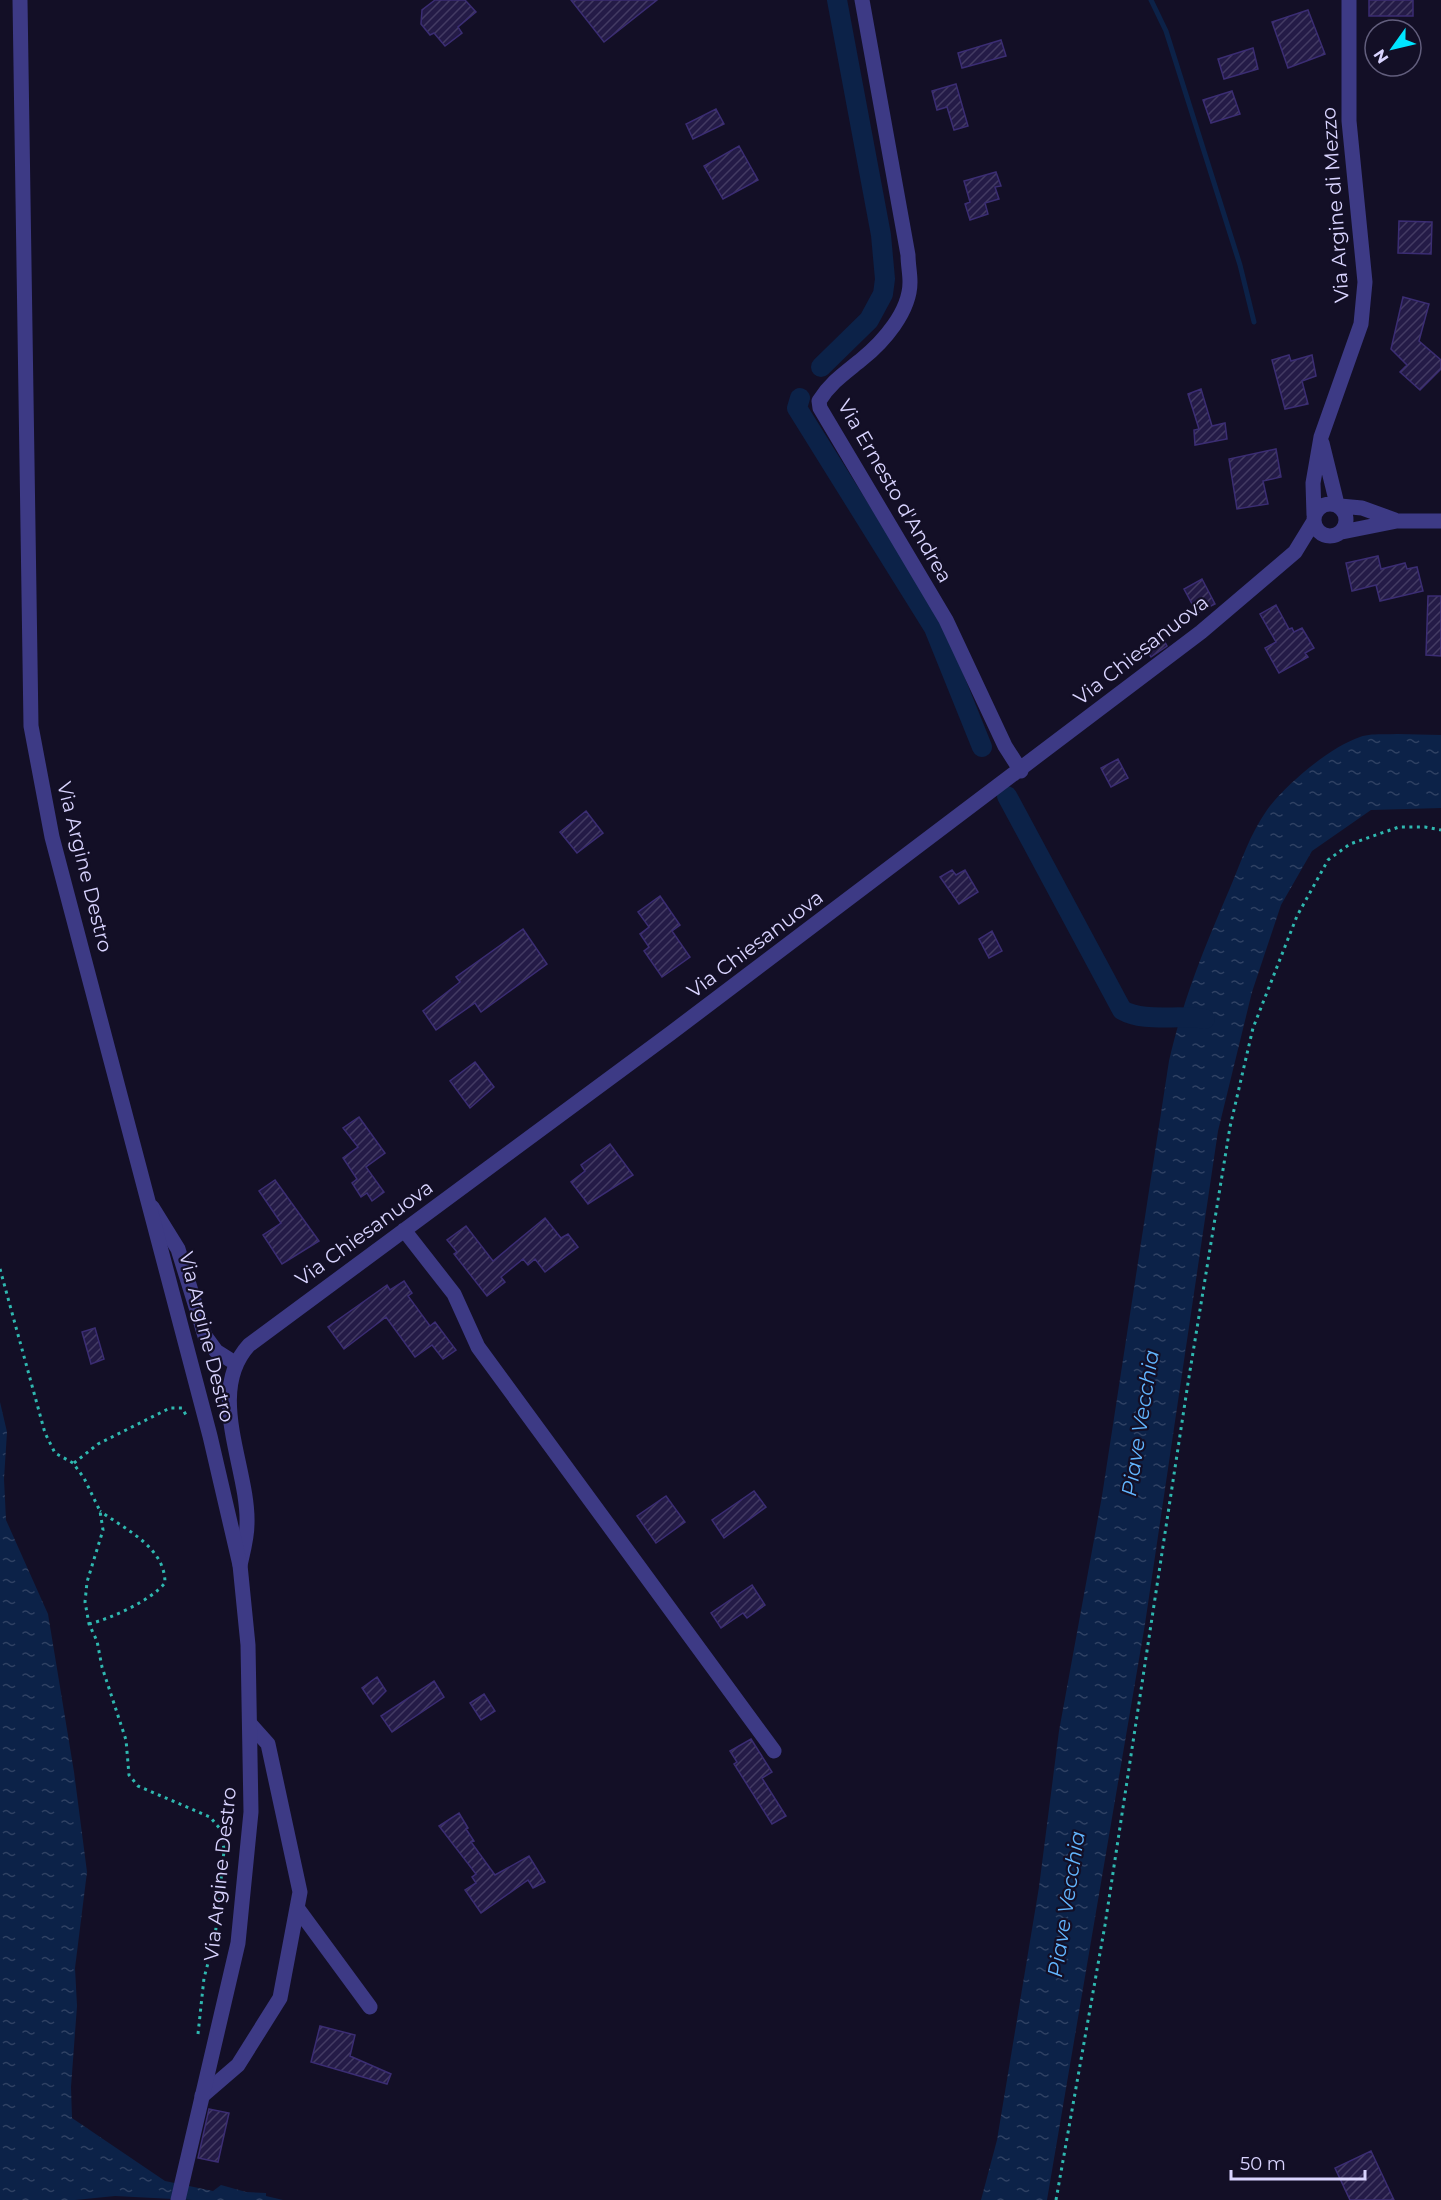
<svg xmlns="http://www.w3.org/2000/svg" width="1441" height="2200" font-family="Montserrat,sans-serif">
<defs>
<pattern id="water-ripples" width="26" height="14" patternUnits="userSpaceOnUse" patternTransform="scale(1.5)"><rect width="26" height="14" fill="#0c2248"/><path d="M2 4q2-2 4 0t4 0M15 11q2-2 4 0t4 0" fill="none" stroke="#2f4163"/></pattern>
<pattern id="building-hatch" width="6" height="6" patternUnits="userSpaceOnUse" patternTransform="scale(1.5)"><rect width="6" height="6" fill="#241b47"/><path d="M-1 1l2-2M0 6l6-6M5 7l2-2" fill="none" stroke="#433b63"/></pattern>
</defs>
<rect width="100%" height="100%" fill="#130f26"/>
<path fill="url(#water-ripples)" d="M1397,734L1441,735V808L1371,810L1312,851L1281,905L1252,992L1218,1131L1145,1624L1047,2200H981L997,2140L1039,1887L1059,1731L1102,1496L1169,1061C1183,999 1205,946 1230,888C1241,862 1250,834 1267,810C1285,785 1330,747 1360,737C1371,733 1385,735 1397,734Z
M0,1402L7,1432L4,1479L6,1520L48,1614L74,1772L87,1872L75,1968L77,2006L71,2087L72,2118L165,2181L213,2191L221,2185L246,2192L266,2193V2196L283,2200H193L115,2196L75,2200H0Z"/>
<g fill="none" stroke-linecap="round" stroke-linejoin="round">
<path stroke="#0c2248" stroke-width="5" d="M1151,0L1166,31L1240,265L1254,322"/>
<path stroke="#0c2248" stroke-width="20" d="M821,367L869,320L883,294L885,279L881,235L837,0
M800,398L797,408L934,628L982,747
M1007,796L1122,1010C1145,1023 1178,1014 1205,1019"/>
</g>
<path fill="url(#building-hatch)" stroke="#3b2d73" stroke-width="1.5" d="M435,0H465L476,12L458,27L462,33L445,46L434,33L430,35L421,24L422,10Z
M571,0H657L604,42Z
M1369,0H1413V16H1369Z
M1308,10L1325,54L1288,68L1272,22Z
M1001,40L1006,56L962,68L958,53Z
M1253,48L1258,69L1224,79L1218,59Z
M956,84L968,126L954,130L947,107L937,110L932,91Z
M1232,91L1240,114L1211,123L1203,100Z
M716,109L724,124L693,139L686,124Z
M739,146L758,180L723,199L704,166Z
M996,172L1001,186L995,187L999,199L985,203L988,214L970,220L965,204L970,202L964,181Z
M1399,221L1432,222L1431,254L1398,253Z
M1403,297L1429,304L1419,341L1441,360V369L1420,390L1400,372L1407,365L1391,349Z
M1289,355L1291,361L1312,355L1316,376L1302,381L1308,404L1285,409L1272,360Z
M1201,389L1212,426L1225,423L1227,439L1195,445L1194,430L1199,429L1188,394Z
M1276,449L1281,477L1263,481L1268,504L1237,509L1229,459Z
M1378,556L1381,569L1405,563L1407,569L1417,567L1423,591L1380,601L1376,585L1352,591L1346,563Z
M1202,579L1215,604L1197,613L1184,589Z
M1428,596H1441V656L1426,655Z
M1276,605L1289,629L1292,628L1294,632L1302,628L1314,648L1305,653L1308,657L1279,673L1265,648L1276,642L1260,614Z
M1160,633L1167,646L1151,657L1143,643Z
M1118,759L1128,778L1111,787L1101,768Z
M586,811L603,833L577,853L560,832Z
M952,870L956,875L965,870L978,892L959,904L940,877Z
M660,896L680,925L672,931L690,957L662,977L644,951L649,947L640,934L649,927L638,912Z
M523,929L547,964L481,1012L475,1003L436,1030L423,1011L460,982L456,977Z
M992,931L1002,951L989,958L979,939Z
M475,1062L494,1087L470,1108L450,1081Z
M359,1117L385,1153L366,1167L384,1192L372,1201L367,1193L361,1197L352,1183L357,1179L343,1158L358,1147L343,1128Z
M610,1144L633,1175L588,1204L571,1182L585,1171L581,1165Z
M275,1180L319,1241L282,1264L263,1235L281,1223L259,1191Z
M545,1218L561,1238L568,1234L578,1247L545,1272L535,1259L528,1265L523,1259L501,1277L505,1282L487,1296L454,1254L457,1252L447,1240L466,1226L493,1261Z
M404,1281L412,1293L408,1296L430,1326L435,1322L456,1350L443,1359L432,1345L415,1357L386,1317L344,1349L328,1327L387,1285L390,1290Z
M95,1328L104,1359L91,1364L82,1332Z
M754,1491L766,1507L724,1538L712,1520Z
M666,1496L685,1522L656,1543L637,1516Z
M752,1585L765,1605L747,1618L743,1613L721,1628L711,1613Z
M377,1677L386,1691L373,1704L362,1688Z
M434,1681L444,1697L392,1732L381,1716Z
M484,1694L495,1711L481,1720L470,1703Z
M751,1739L772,1772L762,1778L786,1816L772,1824L734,1764L737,1762L730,1751Z
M459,1813L468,1828L466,1829L474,1841L471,1842L495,1875L529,1856L545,1882L533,1888L528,1880L481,1913L465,1890L476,1883L472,1877L476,1874L439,1826Z
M320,2026L355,2035L350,2056L391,2074L387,2084L311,2062Z
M209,2109L229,2113L218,2162L198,2158Z
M1371,2151L1394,2200H1350L1335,2168Z"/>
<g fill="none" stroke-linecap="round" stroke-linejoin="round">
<path stroke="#2fb8b0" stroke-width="3" stroke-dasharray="3 4.5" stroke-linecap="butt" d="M0,1269L45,1433L55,1453L73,1463L84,1478L100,1511L103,1530L87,1582L85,1602L89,1624L97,1641L102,1667L126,1740L129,1775L138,1786L210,1817L222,1831L224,1851L215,1937L204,1978L198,2034
M74,1463L98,1444L170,1408H182L186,1415
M89,1624C112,1618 150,1601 165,1583C165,1547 126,1530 100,1511
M1056,2200L1105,1925L1188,1383L1230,1127L1253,1028L1297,916L1328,860L1350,844L1399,827H1425L1441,830"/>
<path stroke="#3d3a85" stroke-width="15" d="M862,0L908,255C908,264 910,273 910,282C910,312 883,342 862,359C845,373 831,382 819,401L820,408L946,620L1005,746L1021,771
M1322,443L1337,504
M1314 520a16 16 0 1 1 32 0a16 16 0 1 1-32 0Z
M1340,506L1362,508L1395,520
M1314,515L1313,483L1321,437L1361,324L1365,282L1349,121V0
M1342,532L1397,521H1441
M152,1207L178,1249L205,1336L216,1351L235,1363
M404,1230L454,1294L478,1347L774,1751
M240,1565C243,1552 247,1538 247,1524C249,1468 205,1393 249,1345L671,1033L1201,632L1295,552L1314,521
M298,1909L370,2007
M202,2096L238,2065L280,1998L300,1892L268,1744L251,1725"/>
<path stroke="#3d3a85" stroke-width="15" d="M20,0L31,726L52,837L210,1436L240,1565L248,1645L251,1812L238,1943L178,2200"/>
</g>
<g text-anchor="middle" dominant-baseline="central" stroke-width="4.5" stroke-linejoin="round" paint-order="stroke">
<g font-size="20" fill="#d9d4ff" stroke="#130f26">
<text transform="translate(1335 205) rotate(-94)">Via Argine di Mezzo</text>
<text transform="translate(895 491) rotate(60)">Via Ernesto d'Andrea</text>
<text transform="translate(1141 650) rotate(-38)">Via Chiesanuova</text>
<text transform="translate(85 867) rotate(76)">Via Argine Destro</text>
<text transform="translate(755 944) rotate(-37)">Via Chiesanuova</text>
<text transform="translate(364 1233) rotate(-36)">Via Chiesanuova</text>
<text transform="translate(207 1337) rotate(76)">Via Argine Destro</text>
<text transform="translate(220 1874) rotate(-84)">Via Argine Destro</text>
</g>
<g font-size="21" font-style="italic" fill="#62b6ff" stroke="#130f26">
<text transform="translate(1140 1423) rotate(-81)">Piave Vecchia</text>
<text transform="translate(1066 1904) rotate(-81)">Piave Vecchia</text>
</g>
</g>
<g transform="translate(1393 48) rotate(236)"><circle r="28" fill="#130f26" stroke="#625e7d" stroke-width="1.5"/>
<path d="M0-4.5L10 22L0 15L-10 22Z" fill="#00e5ff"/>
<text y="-9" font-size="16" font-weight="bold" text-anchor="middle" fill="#d9d4ff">N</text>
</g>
<path d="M1231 2170v9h134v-9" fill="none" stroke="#d9d4ff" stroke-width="3"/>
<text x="1240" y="2170" font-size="18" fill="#d9d4ff" stroke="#130f26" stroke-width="4.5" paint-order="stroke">50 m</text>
</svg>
